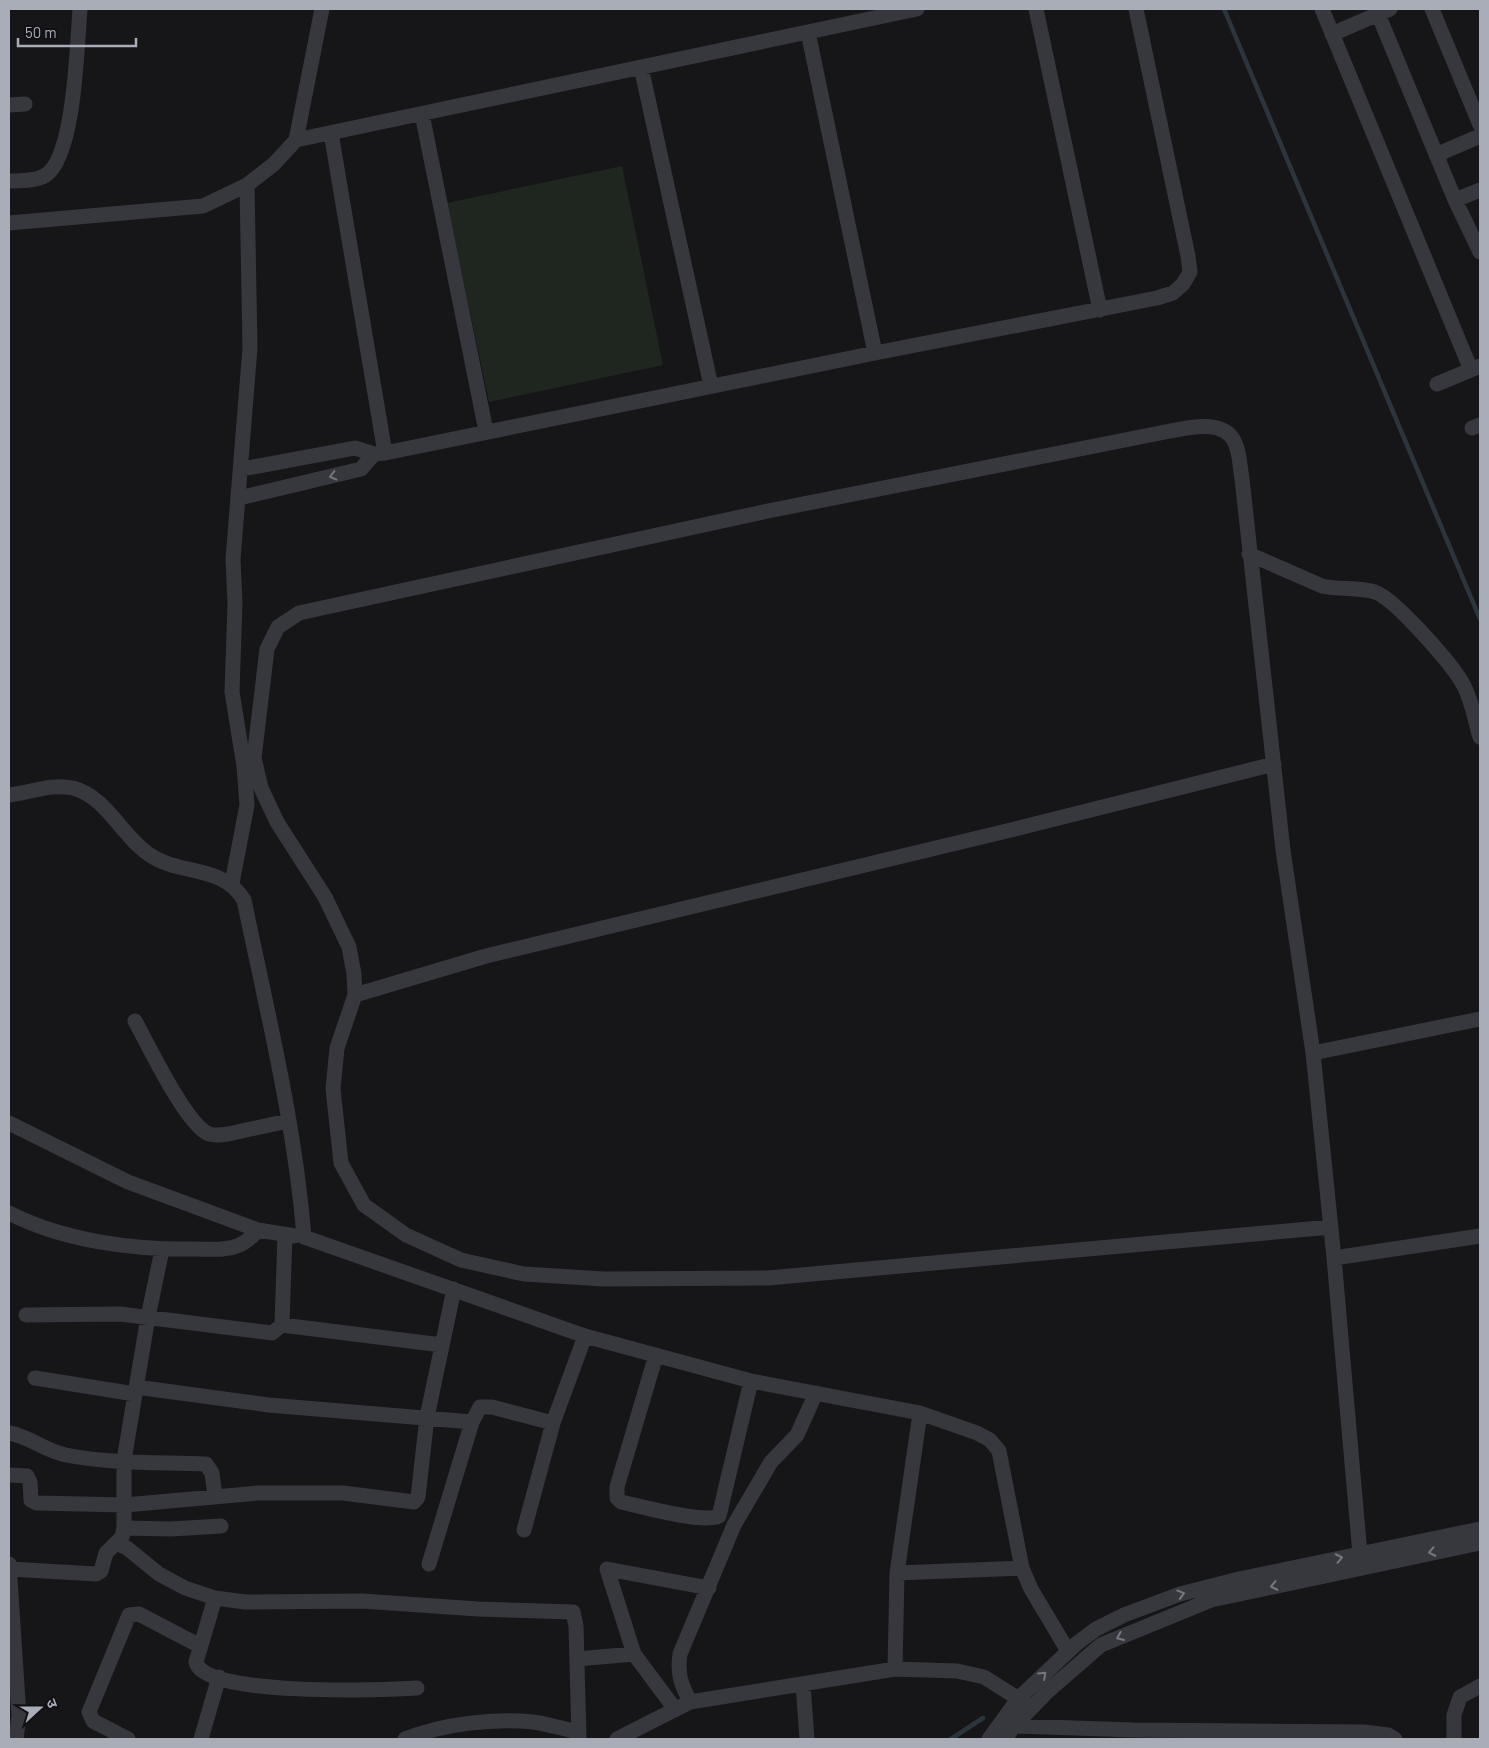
<svg xmlns="http://www.w3.org/2000/svg" width="1489" height="1748" font-family="Barlow,'Noto Sans Devanagari',sans-serif">
<rect width="100%" height="100%" fill="#161618"/>
<path fill="#1e261f" d="M622,166L663,365L489,402L447,203Z"/>
<g fill="none" stroke-linecap="round" stroke-linejoin="round">
<path stroke="#2c353c" stroke-width="4.5" d="M1224,9L1480,619
M951,1739L983,1718"/>
<path stroke="#37383d" stroke-width="15" d="M1036,9L1100,310
M1322,9L1471,370
M1376,9L1455,200L1480,252
M1432,9L1480,125
M808,32L875,353
M1332,34L1390,9
M641,67L711,386
M9,105L25,104
M422,114L486,431
M331,133L385,453
M296,140L917,9
M1436,155L1480,136
M9,181C19,181 37,181 46,175C75,155 77,44 80,9
M1455,200L1480,190
M9,223L203,206L247,185L274,164L296,140L322,9
M1437,384L1480,366
M1472,428L1480,425
M242,469L355,448L374,454L385,453L875,353L1157,298L1173,293L1183,284L1190,272L1188,256L1136,9
M239,498L361,469L374,454
M1249,554L1322,586C1339,590 1358,587 1375,592C1395,599 1454,666 1464,686C1472,701 1475,721 1480,737
M9,795C30,793 51,783 73,788C107,797 122,837 150,855C181,876 222,864 244,900C267,1011 295,1124 304,1237L585,1336L751,1381L920,1413L977,1433L990,1440L999,1451L1022,1568L1031,1589L1068,1651
M232,883L247,805L244,766L232,692L235,604L233,559L250,348L247,185
M355,995L486,956L1015,829L1274,764
M135,1021C148,1044 186,1125 209,1134C215,1136 222,1135 228,1134L288,1121
M1313,1053L1480,1019
M9,1123L128,1182L258,1230L295,1236
M9,1213C64,1241 133,1250 195,1249C209,1249 224,1251 237,1246C246,1243 252,1237 258,1230
M1331,1227L768,1278L604,1279L524,1274L461,1260L406,1235L364,1205L341,1163L333,1089L337,1048L355,995L354,974L349,947L325,897L277,822L261,788L254,758L267,649L278,627L299,613L768,511L1170,431C1190,427 1225,419 1235,443C1240,453 1240,468 1242,479L1283,850L1313,1053L1334,1258L1360,1554
M1334,1258L1480,1236
M26,1315L120,1314L272,1333L282,1325L285,1234
M282,1325L442,1345
M656,1355L617,1487V1498L621,1502C640,1506 703,1524 719,1516L751,1381
M35,1378L135,1394
M136,1387L269,1405L472,1422
M9,1433C29,1436 45,1451 66,1455C111,1464 160,1462 206,1464L212,1473L215,1496
M9,1475L27,1476L30,1482L31,1500L37,1503L125,1505L258,1493H343L414,1502L418,1497L427,1417L454,1289
M124,1528L171,1529L221,1526
M524,1530L553,1423L585,1336
M116,1543L127,1548L159,1574L185,1588L215,1598L245,1602L362,1601L478,1609L573,1612L576,1626L579,1739
M9,1564L19,1716L16,1739
M429,1564L472,1422L480,1407H492L553,1423
M10,1569L96,1574L101,1571L106,1553L122,1537L124,1528V1460L148,1317L162,1250
M897,1573L1022,1568
M215,1598L196,1662C203,1697 385,1690 417,1688
M577,1659L634,1654
M895,1669L897,1573L920,1413
M803,1685L807,1739
M690,1702C681,1684 677,1674 680,1654L734,1525L771,1462L797,1435L816,1393
M675,1709L634,1654L607,1569L709,1588
M1014,1726L1133,1730L1364,1732L1388,1735L1395,1739
M128,1739L93,1721L89,1712L129,1615L139,1614L200,1646
M201,1739L219,1677
M405,1739C443,1724 492,1718 533,1722C548,1724 564,1729 578,1732
M617,1739L690,1702L895,1669L957,1671L984,1677L1027,1704
M989,1739L1019,1698L1076,1644L1096,1629L1124,1615L1180,1594L1239,1579L1480,1529
M1005,1739L1014,1726L1048,1691L1101,1645L1211,1600L1480,1543
M1454,1739V1715L1460,1697L1480,1686"/>
</g>
<defs><path id="oneway-chevron" d="M-2-3.5L2.5 0L-2 3.5" fill="none" stroke-width="1.6" stroke-linecap="round" stroke-linejoin="round" transform="scale(1.25)"/></defs>
<g stroke="#757881">
<use href="#oneway-chevron" transform="translate(333 476) rotate(166)"/>
<use href="#oneway-chevron" transform="translate(1432 1552) rotate(168)"/>
<use href="#oneway-chevron" transform="translate(1339 1558) rotate(-12)"/>
<use href="#oneway-chevron" transform="translate(1274 1586) rotate(168)"/>
<use href="#oneway-chevron" transform="translate(1181 1594) rotate(-17)"/>
<use href="#oneway-chevron" transform="translate(1120 1637) rotate(157)"/>
<use href="#oneway-chevron" transform="translate(1043 1675) rotate(-43)"/>
</g>
<rect width="1489" height="1748" fill="none" stroke="#a8adb8" stroke-width="20"/>
<g transform="translate(40 1708) rotate(69)" stroke="#111113" stroke-width="4" paint-order="stroke">
<path d="M0-4L9 19L0 12L-9 19Z" fill="#a8adb8"/>
<text y="-8" font-size="14" font-weight="bold" text-anchor="middle" fill="#a8adb8">उ</text>
</g>
<path d="M18 38v8h118v-8" fill="none" stroke="#a8adb8" stroke-width="2.5"/>
<text x="25" y="38" font-size="15" fill="#a8adb8" stroke="#111113" stroke-width="4" paint-order="stroke">50 m</text>
</svg>
